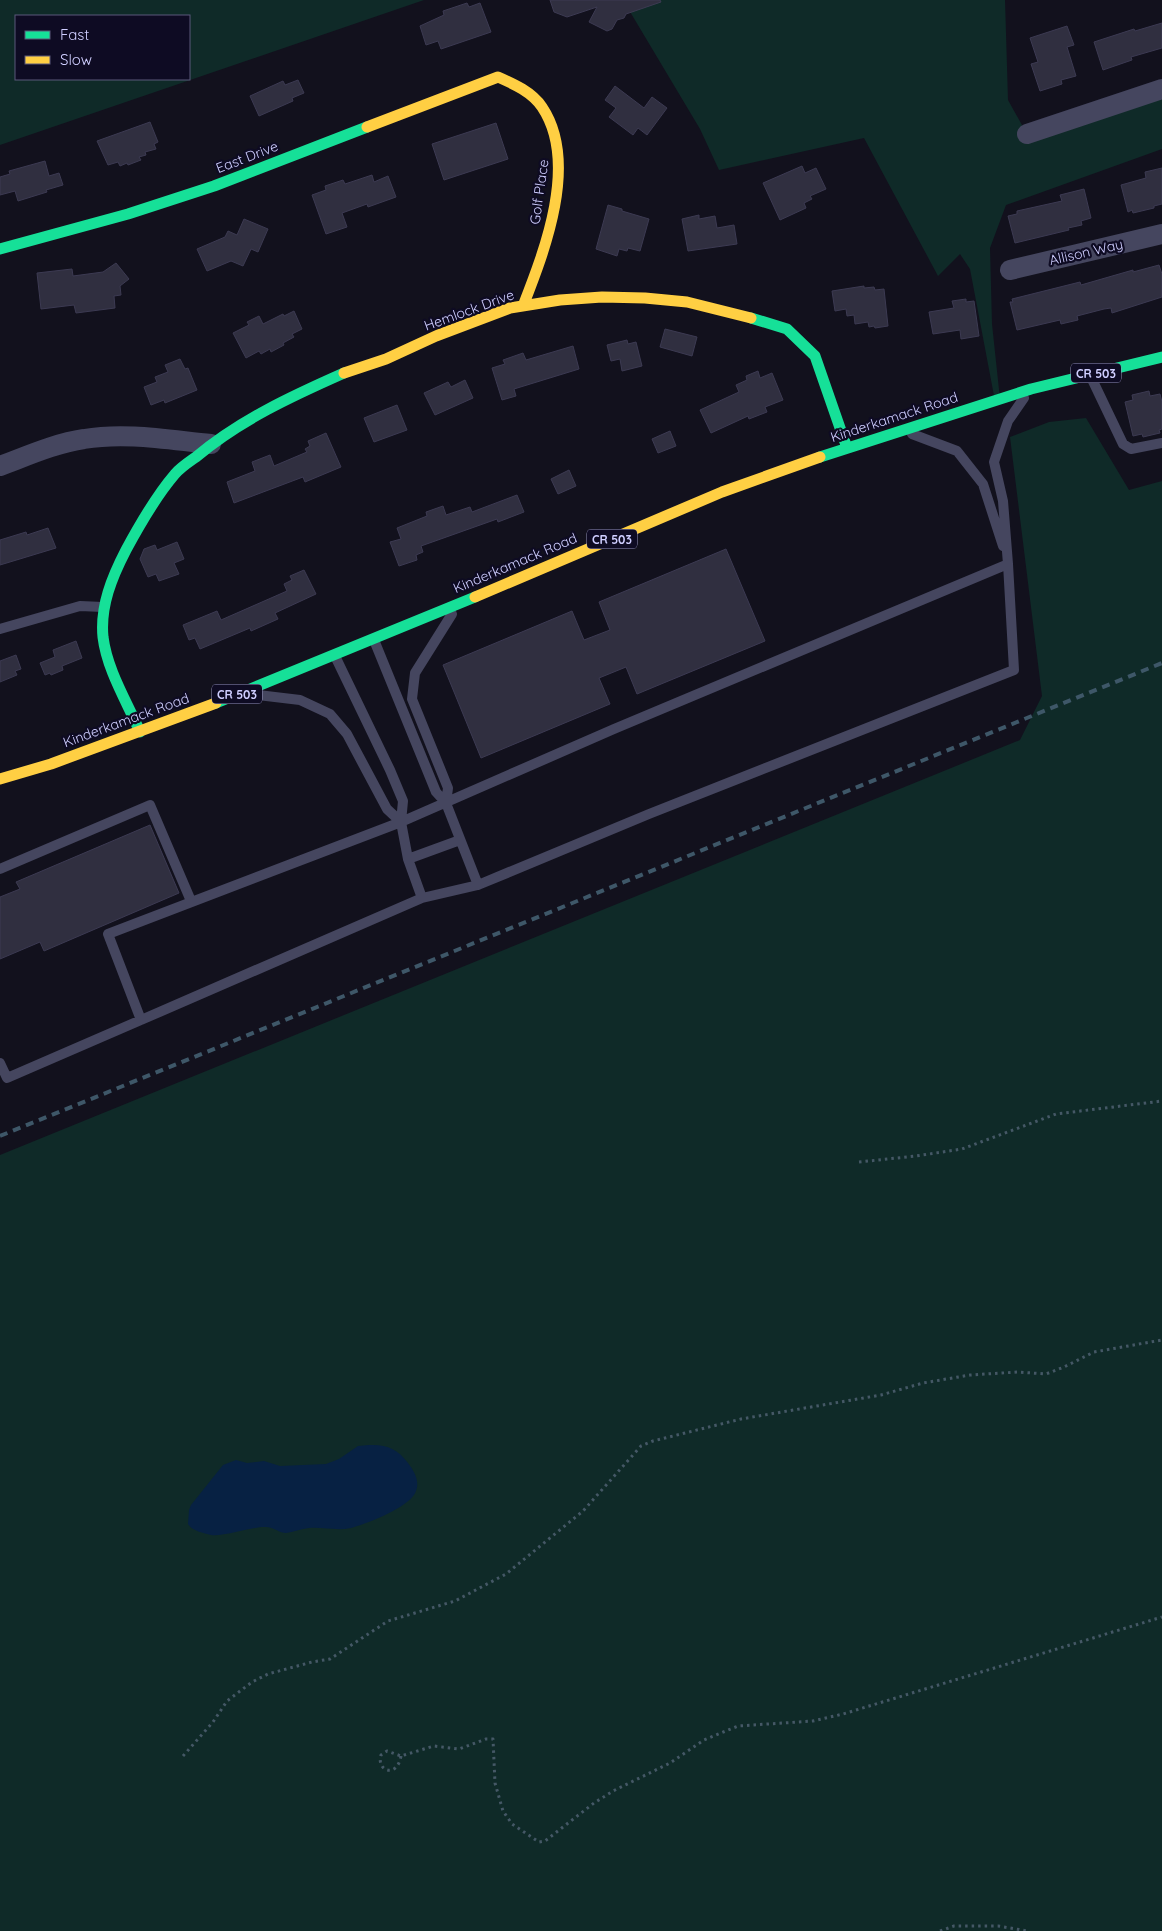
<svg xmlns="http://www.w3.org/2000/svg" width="1162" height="1931" font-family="Quicksand,sans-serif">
<rect width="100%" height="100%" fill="#12111d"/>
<path fill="#0f2a28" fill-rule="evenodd" d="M0,0H424L0,145ZM16,16H189V79H16Z
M623,0H1005L1008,100L1027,134L1162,89V149L1006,205L990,248L992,324L1000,399L995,401L970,269L960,254L938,276L864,138L719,170L700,129Z
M1086,418L1129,490L1162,481V1931H0V1155L1020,740L1042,696L1010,437L1049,422Z"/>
<path fill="#072143" d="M369,1445C386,1444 398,1449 408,1463C414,1471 420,1481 416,1491C411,1507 366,1524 351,1528C337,1531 323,1527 309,1528C301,1529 293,1532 286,1533C279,1533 273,1526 264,1527C251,1527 223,1537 211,1535C204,1533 192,1531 188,1524L189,1510L191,1505L223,1465L236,1460L247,1463L264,1461L280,1466L326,1464L339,1459L358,1446Z"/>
<path fill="#302f40" stroke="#3c3a52" d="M550,0H660L661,2L626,14L624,18L617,20L612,29L607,31L589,22L597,7L567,17L554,12Z
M467,3L469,7L480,3L491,32L441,49L438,41L426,45L420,26L444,15L443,11Z
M1162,23V48L1131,57L1132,60L1103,70L1094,42L1134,29L1135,31Z
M1067,26L1074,45L1067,47L1076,76L1061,80L1062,84L1040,91L1031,64L1038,62L1030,38Z
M298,80L304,93L292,98L293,101L259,116L250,96L283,81L285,85Z
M615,86L644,108L652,97L667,108L647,135L638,128L633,135L609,117L616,108L605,100Z
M150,122L158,142L154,144L156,149L145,152L146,155L139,157L141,160L128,165L127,163L120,166L118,162L108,165L97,141Z
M496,123L508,159L444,180L432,144Z
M45,161L49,176L59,173L63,185L46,190L47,192L18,201L15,191L0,195V177L10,174L9,171Z
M802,166L805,173L816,168L826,189L810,196L812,199L804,203L806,208L780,220L763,183Z
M1162,168V204L1154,206V208L1133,213L1132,210L1128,212L1121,185L1146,178L1145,172Z
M372,175L374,182L388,176L396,197L368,207L367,204L342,213L347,227L326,234L312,195L326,190L325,186L343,180L345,184Z
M1084,189L1091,218L1081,221L1082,225L1068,228L1069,230L1015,243L1008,216L1017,214V211L1062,201L1060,195Z
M608,205L622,209V211L649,219L640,251L628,248L627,251L619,249L617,256L596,249Z
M699,215V219L715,216L717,228L734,225L737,244L688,251L682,219Z
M244,219L268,229L258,252L251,249L243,266L231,261L207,271L197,249L225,237L228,231L237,235Z
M116,263L129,279L120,286L121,295L114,296L115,308L76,313L74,305L41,309L37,273L72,269L73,276L103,272Z
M1159,265L1162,274V297L1112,313L1111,308L1104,309L1077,316L1078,320L1061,324L1060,320L1017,330L1010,302H1013L1012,299L1080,282L1081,285L1133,270V272Z
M864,286V288L874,287L875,290L884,289L888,326L875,328L874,326L869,327L868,322L855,324L854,315L847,316L846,309L835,311L832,291Z
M966,299V302L974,301L979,336L961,339L960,330L933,334L929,312L954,308L952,301Z
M294,311L302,329L292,334L294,337L283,343L284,345L271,352L270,349L261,354L259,351L246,358L233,333L249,325L247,322L259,316L263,324L283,314L284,316Z
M665,329L697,337L692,356L660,347Z
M627,340L628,344L636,342L642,366L622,371L620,359L611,361L607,345Z
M573,346L579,369L514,389L516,396L502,400L492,368L505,364L503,360L523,353L526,360Z
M180,359L185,369L188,368L197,390L165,403L164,400L151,405L144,387L157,382L155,377L168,372L165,365Z
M758,371L760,378L772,373L783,400L765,407L767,412L749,419L748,416L711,433L700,410L739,392L736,385L747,380L746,376Z
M465,380L473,398L435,415L424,393L448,382L451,387Z
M1149,391L1150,396L1160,394L1162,402V429L1159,430L1160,433L1143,437L1142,434L1133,436L1125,402L1133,400L1132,395Z
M397,405L407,430L374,442L364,418Z
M670,431L676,446L658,453L652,439Z
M326,433L341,467L305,482L303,477L234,503L227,482L255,471L252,462L270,455L274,466L307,452L305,449L310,446L308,441Z
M569,470L576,486L558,494L551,479Z
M517,495L524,512L498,522L497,519L421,546L423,552L416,555L417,560L399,566L390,542L401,539L397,528L427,516L426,512L443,506L446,515L470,507L472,512Z
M48,528L56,548L0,565V540L26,532L27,535Z
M177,542L184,559L174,563L179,574L159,581L156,574L148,577L140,559L144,549L155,545L157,550Z
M726,549L765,641L637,694L626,667L599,678L610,704L481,758L443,665L572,611L584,640L610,630L599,602Z
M304,570L316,594L275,613L278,619L251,631L250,628L200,649L195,638L189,640L183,625L217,611L221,620L287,591L284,584L292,580L290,576Z
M76,641L82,658L62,666L63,670L51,675L50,673L45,675L40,663L55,657L53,650Z
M16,655L21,669L15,671L17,675L0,682V661Z
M150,825L179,893L44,951L40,942L0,959V897L20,889L16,882Z"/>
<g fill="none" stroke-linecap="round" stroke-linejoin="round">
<path stroke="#455866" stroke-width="3" stroke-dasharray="2.5 4" stroke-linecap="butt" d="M859,1162L916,1156L962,1149L1056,1114L1162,1101
M183,1756L213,1722L227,1701L252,1682L268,1674L312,1662L330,1659L388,1621L455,1601L506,1574L583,1511L641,1446L653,1441L741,1419L881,1395L923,1383L970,1375L1018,1372L1046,1374L1064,1367L1094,1352L1162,1340
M401,1756C397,1779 376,1771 381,1755L387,1751L401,1756L434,1746L459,1749L486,1739H493L495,1783L503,1811L512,1824L539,1842L545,1841L594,1803L613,1791L670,1763L704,1740L738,1726L813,1721L843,1714L1162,1617
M940,1931L954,1926H998L1028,1931"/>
<path stroke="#45465f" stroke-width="10" d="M1090,375L1123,444L1131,449L1162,443
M912,434L957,451L983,484L1003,546
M0,629L80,606L103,607
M374,640L436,792L446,803L478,885L649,814L1014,670L1008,564L1003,501L994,462L1008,421L1024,398
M258,695L300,700L330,714L347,734L387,809L401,822
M446,803L448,788L412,699L415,673L452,614
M408,859L460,840
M0,869L150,805L191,901
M422,898L478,885
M141,1020L422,898L408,859L401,822L403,801L390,770L335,656
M0,1063L7,1078L141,1020L108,934L401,822L614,729L1008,564"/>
<path stroke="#45465f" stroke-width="20" d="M1027,134L1162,89
M1010,270L1162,234
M0,466C27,456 56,443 84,439C126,432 169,440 211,444"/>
<path stroke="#16e098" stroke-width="11" d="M0,249L128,214L214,186L367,127
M751,318L787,329L815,356L847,448
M820,457L1031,389L1162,357
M216,703L475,597
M140,732C127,702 107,670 103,637C100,606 112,577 126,550C140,524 156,496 175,474C181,467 189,462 196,457C240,420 292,396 344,373"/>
<path stroke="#ffcf43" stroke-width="11" d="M367,127L498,77C514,84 532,92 542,107C579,162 545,250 523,306
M344,373L386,359L436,336L510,308L560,300L602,297L645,298L687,302L751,318
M475,597L722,492L820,457
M0,779L51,764L216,703"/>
<path stroke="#3e5768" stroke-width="4" stroke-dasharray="8 6" stroke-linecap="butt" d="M0,1136L1162,663"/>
</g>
<g text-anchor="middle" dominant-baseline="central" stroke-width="4.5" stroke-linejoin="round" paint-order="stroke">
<g fill="#0e0b23" stroke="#9594bd" stroke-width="1">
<rect x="1071" y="363.5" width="50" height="19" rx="4"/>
<rect x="587" y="529.5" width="50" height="19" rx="4"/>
<rect x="212" y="684.5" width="50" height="19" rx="4"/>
</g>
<g font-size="12" font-weight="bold" fill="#cfceff">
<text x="1096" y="373">CR 503</text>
<text x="612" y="539">CR 503</text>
<text x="237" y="694">CR 503</text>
</g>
<g font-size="14" fill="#cfceff" stroke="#0e0b23">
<text transform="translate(247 157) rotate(-21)">East Drive</text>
<text transform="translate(539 192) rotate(-82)">Golf Place</text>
<text transform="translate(1086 252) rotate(-13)">Allison Way</text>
<text transform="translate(469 310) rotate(-20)">Hemlock Drive</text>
<text transform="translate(894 417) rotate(-18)">Kinderkamack Road</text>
<text transform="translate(515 563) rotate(-23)">Kinderkamack Road</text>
<text transform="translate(126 720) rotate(-20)">Kinderkamack Road</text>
</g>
</g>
<rect x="15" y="15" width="175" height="65" fill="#0e0b23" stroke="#5b597b"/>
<rect x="25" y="31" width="25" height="8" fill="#16e098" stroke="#5b597b"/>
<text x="60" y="40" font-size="15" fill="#cfceff">Fast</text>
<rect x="25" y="56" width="25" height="8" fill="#ffcf43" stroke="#5b597b"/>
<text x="60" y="65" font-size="15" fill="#cfceff">Slow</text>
</svg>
